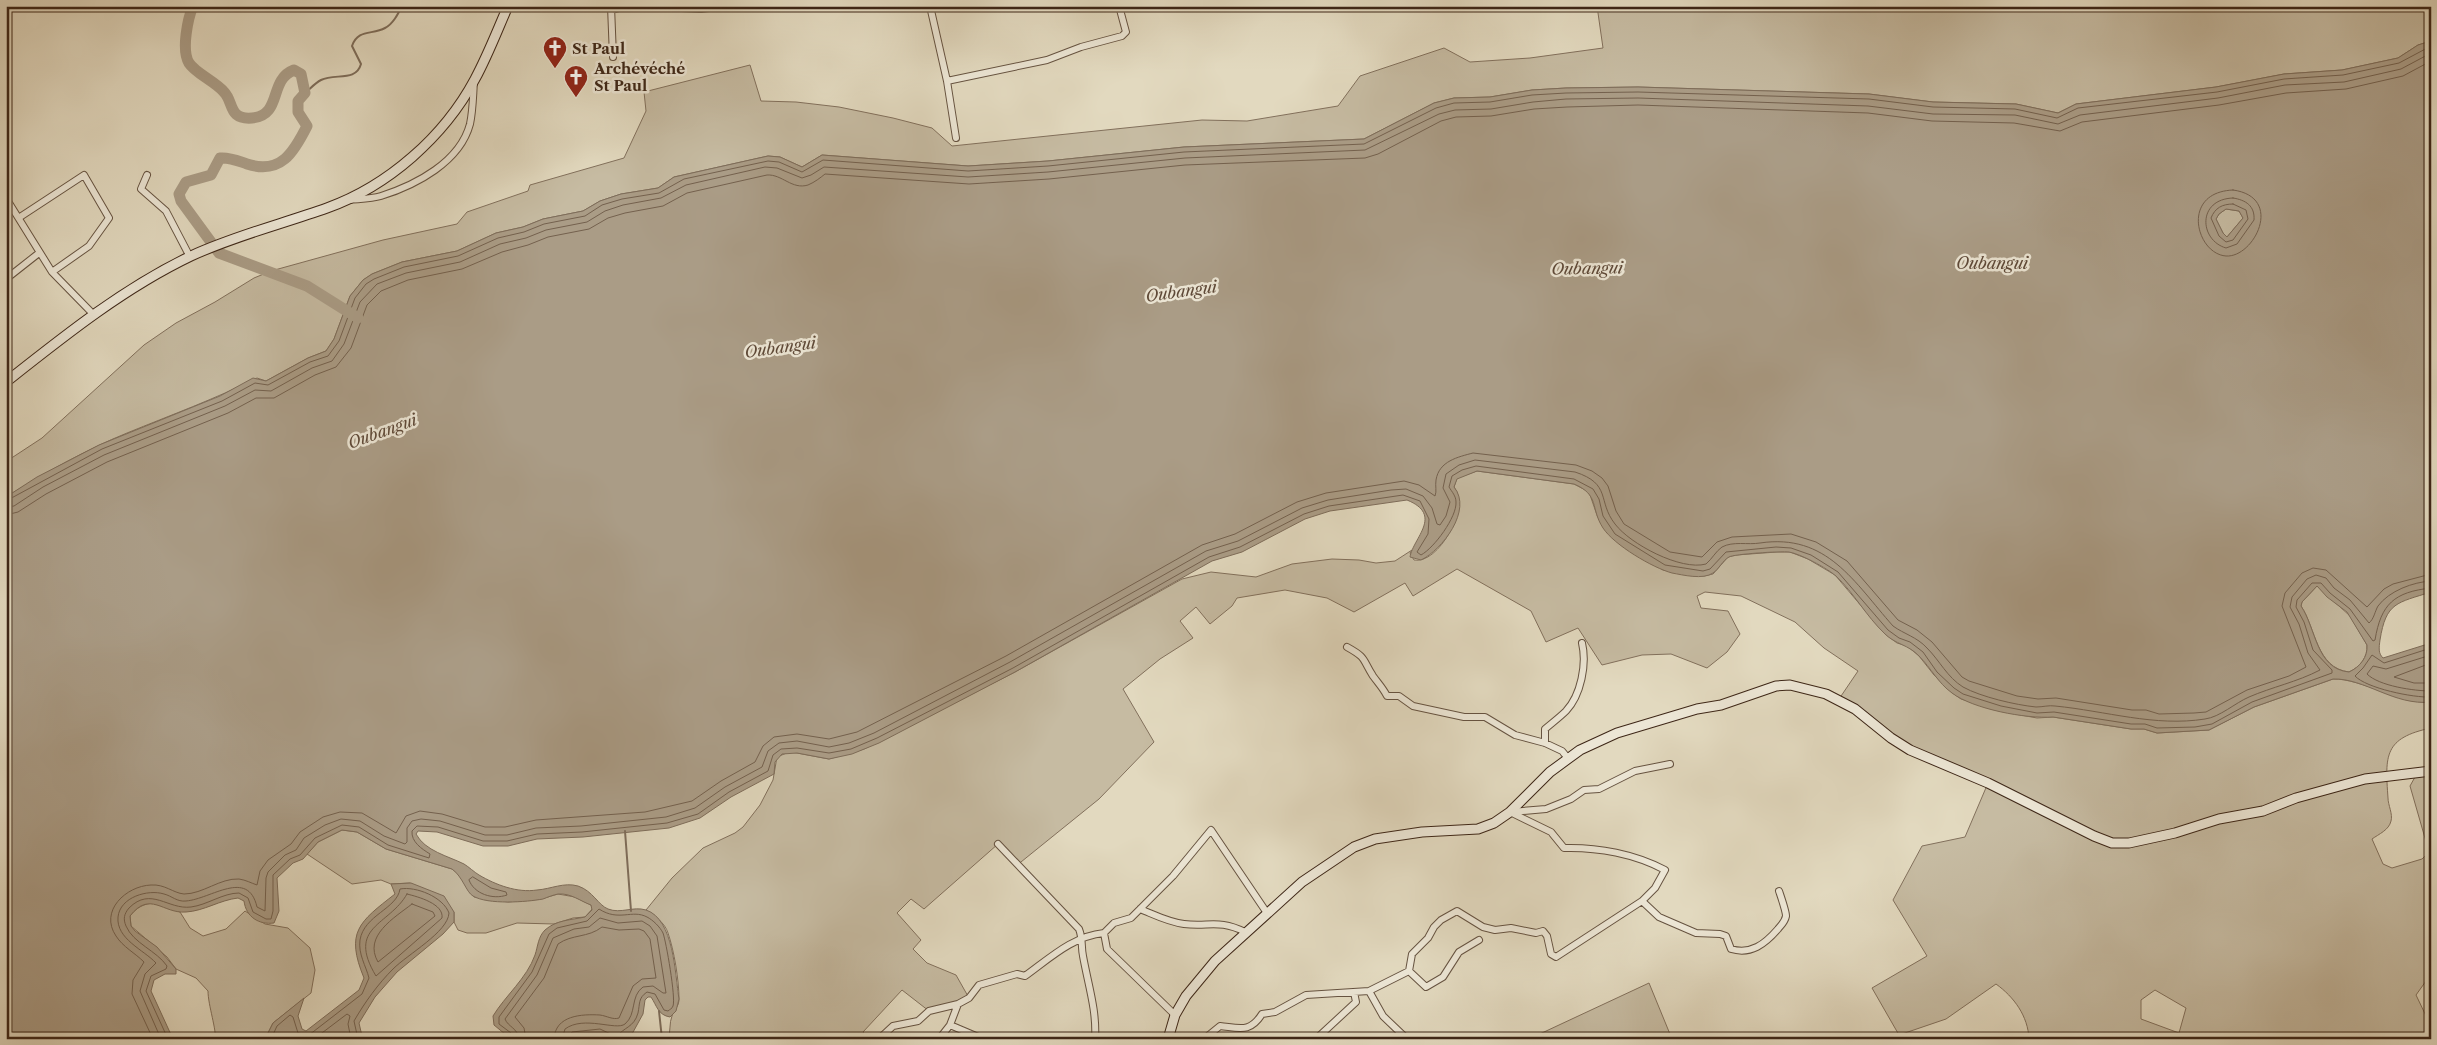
<svg xmlns="http://www.w3.org/2000/svg" width="2437" height="1045" font-family="'Libre Caslon Text',serif">
<rect width="100%" height="100%" fill="#e2d9bf"/>
<filter id="stains"><feTurbulence type="fractalNoise" baseFrequency=".004" numOctaves="4"/><feColorMatrix values="0 0 0 0 .2 0 0 0 0 .09 0 0 0 0 .02 0 0 0 .5 -.17"/></filter>
<radialGradient id="worn" r=".72"><stop offset=".6" stop-color="#630" stop-opacity="0"/><stop offset="1" stop-color="#630" stop-opacity=".3"/></radialGradient>
<path fill="#c6bba2" stroke="#82705c" fill-rule="evenodd" d="M1597,6H2431V41L2418,45L2398,58L2342,70L2284,74L2216,87L2076,104L2058,113L2016,104L1933,102L1869,94L1638,87L1566,88L1532,90L1490,97L1454,98L1434,103L1364,139L1184,147L1048,161L968,166L822,155L802,167L780,157L768,156L683,175L674,177L658,188L621,194L600,201L583,211L543,219L523,227L496,233L457,251L402,262L372,274L363,280L350,296L334,339L326,351L308,358L266,381L257,378C215,399 171,415 127,433C85,450 45,473 6,497V463L10,459L42,438L144,345L176,323L215,302L254,278L271,271L383,240L457,224L467,212L528,191L530,185L624,158L646,111L644,92L750,65L761,101L796,102L839,107L893,118L932,128L952,146L1202,120L1247,121L1338,106L1360,76L1444,48L1470,62L1530,58L1603,48Z
M2226,209L2239,211L2243,218L2227,237L2223,233L2216,219L2219,214Z
M1477,471L1574,484L1589,492L1598,518L1641,557L1663,570L1704,576L1713,574L1728,557L1736,555L1777,552H1790L1808,559L1835,575L1885,634L1897,643L1907,646L1919,656L1934,675L1951,692L1961,699L1999,711L2037,718L2053,717L2131,729H2144L2157,733L2209,730L2254,707L2333,679C2360,678 2403,705 2431,702V728C2384,738 2385,755 2388,798C2388,805 2393,814 2391,821C2389,830 2379,834 2372,839L2383,864L2392,868L2422,859L2429,852L2410,786L2415,777L2431,769V974L2416,995L2428,1020H2431V1039H2029C2028,1016 2014,997 1996,984L1946,1019L1899,1035L1872,988L1927,956L1893,900L1922,846L1965,837L1988,783L1910,750L1837,702L1858,671L1824,648L1795,622L1741,596L1705,592L1697,596L1701,608L1728,611L1740,634L1727,652L1707,668L1671,654L1642,655L1602,665L1578,628L1546,642L1531,611L1457,569L1413,596L1405,583L1354,612L1327,598L1285,590L1237,598L1232,606L1210,624L1196,607L1180,621L1193,638L1160,659L1123,689L1154,742L1099,799L1016,866L998,844L924,909L911,899L897,913L921,940L913,949L927,963L956,975L969,998L929,1011L902,990L863,1032L869,1039H668C671,1031 669,1023 672,1016C674,1009 679,1007 679,999C679,980 674,950 668,933C665,923 655,916 646,910L672,878L703,848L735,833L743,827L760,805L773,780L777,757L789,752L797,753L829,759L864,749L1015,672L1182,579L1211,572L1256,577L1292,564L1332,559L1359,560L1376,563L1395,561L1412,550L1410,553L1414,560C1438,565 1471,507 1454,487L1457,478ZM2155,990L2186,1008L2179,1033L2141,1019V1000Z
M2317,586L2350,616L2367,645C2368,657 2360,667 2349,672C2316,668 2316,628 2301,606L2302,602Z
M342,830L357,832L386,849L452,869L460,875L474,897L508,902L541,899L558,894L575,897L591,905L593,908L585,917L573,918L554,924L517,923L486,933H467L458,930L454,922V912L410,883L391,884L381,880L352,884L307,854L318,842Z
M153,903L180,912L190,928L203,936L226,929L245,911L265,924L288,928L310,948L315,970L311,993L273,1023L265,1039H215C217,1031 208,1005 208,991L196,978L176,969L167,957L131,926L130,916C136,908 143,904 153,903Z
M1649,983L1672,1039H1529Z
M469,1035L493,1039H455Z"/>
<path fill="#aa9c86" stroke="#7e6d5a" fill-rule="evenodd" d="M2431,41V592C2397,603 2386,602 2380,640C2379,648 2378,653 2383,658L2431,643V702C2394,706 2365,678 2333,679L2254,707L2209,730L2157,733L2144,729H2131L2053,717C2026,719 1973,709 1952,693C1938,683 1931,668 1919,656C1909,645 1895,644 1885,634C1866,616 1854,593 1836,576C1829,570 1818,564 1810,560C1804,557 1795,553 1789,552C1781,551 1734,554 1729,557C1723,560 1719,569 1713,573C1703,580 1683,575 1672,573C1653,568 1614,545 1603,528C1590,508 1600,495 1574,484L1477,471L1457,479L1454,487C1473,510 1442,550 1421,560L1410,557C1413,538 1444,515 1407,500L1330,511L1305,519L1242,552L1212,561L1015,672L879,743L852,754L829,759L797,753L782,754L775,762L774,774L731,797L700,818L669,828L583,837L537,839L508,846H483L437,832L418,831L416,834C425,851 448,856 464,864C469,867 474,872 479,875C496,885 517,893 537,890C551,889 564,882 578,886C593,891 598,905 608,909C621,914 633,906 646,910C674,919 675,974 679,999L676,1011L670,1017C658,1015 657,1006 651,997H648L645,1000L643,1014L632,1034L613,1037L600,1034L579,1035L564,1039H511L494,1025L493,1016C505,996 527,978 535,955C538,946 538,937 545,930C556,920 571,920 585,917L592,910L591,905C580,901 571,893 558,894C553,895 548,897 543,899C527,902 488,905 473,896C466,892 463,877 452,869L386,849L357,832L342,830L318,842L303,859L293,863L277,878L279,911L274,923C259,925 246,917 244,901L238,898C220,900 204,911 186,912C163,914 150,890 130,916L131,926L135,931L157,947L176,969V974H165L154,980L151,991L173,1039H6V497L37,477L99,445L220,396L253,378L266,381L308,358L326,351L334,339L350,296L363,280L372,274L402,262L457,251L496,233L523,227L543,219L583,211L600,201L621,194L658,188L674,177L683,175L768,156L780,157L802,167L822,155L968,166L1048,161L1184,147L1364,139L1434,103L1454,98L1490,97L1532,90L1566,88L1638,87L1869,94L1933,102L2016,104L2058,113L2076,104L2216,87L2284,74L2342,70L2398,58L2418,45ZM2226,209L2239,211L2243,218L2227,237L2223,233L2216,219L2219,214ZM2317,586L2327,597L2347,612L2367,645C2368,657 2360,667 2349,672C2316,669 2316,628 2301,606L2302,602Z
M411,883L444,896L454,912V922L443,934L397,972L375,997L359,1023L362,1036L366,1039H265L273,1023L304,998L298,1016L302,1029L306,1031L359,990L364,978C345,932 359,922 395,894L391,884Z"/>
<g fill="none" stroke-linecap="round" stroke-linejoin="round">
<path stroke="#74614e" stroke-width="1" d="M2233,190C2285,197 2254,258 2226,256C2196,254 2180,192 2233,190Z
M2233,198C2246,200 2255,206 2254,220L2237,244L2226,248C2199,240 2197,199 2233,198Z
M2233,204L2246,210L2248,219L2233,240L2226,242L2219,236L2211,218C2215,208 2222,204 2233,204Z
M6,501L102,449L222,401L255,383L268,385L310,362L328,356L339,341L355,298L366,284L374,279L404,267L458,256L498,238L524,232L544,224L585,216L602,205L622,199L659,193L684,179L768,161L779,162L802,172L823,160L968,171L1048,166L1184,152L1364,144L1436,108L1454,103L1490,102L1532,95L1566,93L1638,92L1869,99L1933,107L2015,109L2057,118L2078,108L2217,92L2284,79L2343,75L2399,63L2431,46
M6,507L14,506L43,487L104,455L225,406L255,390L271,391L312,368L332,361L344,344L360,302L377,284L406,273L460,262L500,244L526,238L546,230L587,222L605,211L623,205L661,198L686,185L765,167L777,168L802,178L811,175L824,167L968,177L1048,172L1185,158L1365,150L1439,114L1455,110L1491,109L1533,102L1566,99L1638,98L1868,106L1933,114L2015,115L2058,124L2080,115L2218,98L2285,85L2344,82L2401,69L2431,53
M6,515L18,512L46,494L107,462L228,413L256,398H274L315,375L336,367L351,348L367,305L381,291L408,280L462,269L502,252L528,245L548,237L589,229L608,218L625,213L663,206L687,193L767,175C782,174 792,190 808,185C815,182 820,178 825,174L969,184L1049,179L1185,165L1365,158L1378,154L1441,121L1456,117L1491,116L1534,109L1567,107L1638,105L1868,113L1932,121L2014,123L2060,131L2082,122L2219,105L2286,93L2346,89L2403,76L2431,61
M2431,648L2384,663L2372,655L2363,668L2355,676C2366,688 2413,698 2431,697
M2431,655L2386,669L2373,666L2367,674C2379,686 2414,691 2431,691
M2431,663L2394,677L2414,683H2431
M473,877L491,888L506,892L507,895C493,900 474,894 469,880Z
M407,894C419,897 444,904 442,918L376,976C346,926 389,926 407,894Z
M412,904L433,912L435,916L378,962C363,936 394,918 412,904Z
M153,1039L132,994L133,980L144,962C135,953 123,947 116,936C99,911 126,886 151,885C165,884 173,893 184,894C203,894 220,878 239,879C246,880 251,883 257,885L260,871L268,860L291,844L300,832L323,817L340,812L362,813L396,833L406,816L420,811L442,814L485,827H505L536,820L645,812L692,801L721,781L755,762L763,746L774,737L797,734L829,739L857,732L1006,656L1202,545L1235,534L1297,502L1326,493L1404,481L1419,485L1435,496C1437,491 1435,486 1436,480C1439,461 1458,457 1473,453L1576,465L1592,471L1602,478L1608,486L1616,511L1624,524L1670,552L1702,557L1717,542L1732,537L1791,534L1816,542L1847,561L1898,620L1917,630L1932,642L1962,677L1969,681L2017,696L2038,699L2056,698L2132,710H2146L2159,714L2194,713L2206,712L2247,690L2289,676L2306,667L2282,606L2285,593L2302,573L2313,568L2326,570L2367,607L2384,589L2393,584L2431,574
M161,1039L140,991L145,974L156,963C144,950 116,939 118,917C120,897 148,889 164,894C172,896 177,902 186,901C211,899 248,868 257,907L265,911L266,878L268,872L285,855L296,850L304,838L325,825L341,819L360,821L384,836L405,844L407,842V828L412,821L421,819L440,821L485,835H507L536,828L581,826L666,817L695,808L725,787L762,767L768,751L779,743L797,741L829,747L849,743L874,733L1010,662L1206,551L1238,541L1302,508L1328,500L1391,490L1406,489L1423,496L1432,508L1437,524L1440,525L1446,516L1450,502L1443,488L1446,474L1459,465L1475,460L1575,472C1612,484 1597,501 1615,524C1630,544 1681,571 1706,564C1712,559 1716,551 1722,547C1733,541 1748,545 1760,543C1827,533 1854,582 1893,626C1904,634 1917,637 1927,648C1940,661 1947,677 1963,687C1981,697 2016,705 2036,707C2043,707 2049,705 2055,706C2106,711 2155,727 2205,719C2220,717 2235,703 2249,697C2272,687 2297,682 2320,670L2308,653L2299,624L2290,607L2292,597L2307,579L2316,575L2326,578L2334,588L2350,600L2369,623C2374,619 2375,611 2378,606C2389,591 2413,582 2431,581
M168,1039L146,991L151,976L166,969L167,966C157,951 133,943 126,926C123,919 124,914 129,908C151,886 168,910 191,907C207,905 223,893 239,893L248,898L253,912L266,919H271L273,911V875L290,859L300,855L315,838L342,825L359,827L388,845L429,858L430,854C422,849 411,842 412,831L417,826L438,827L483,841H507L537,834L582,832L667,823L698,814L729,792L768,771L773,755L781,749L797,748L829,753L851,749L877,738L1013,668L1209,557L1240,547L1304,514L1329,506L1403,495L1420,501L1429,519L1428,534L1417,552L1421,555C1434,548 1457,517 1456,502C1456,496 1452,492 1449,487L1452,476L1462,470L1476,466L1574,479L1593,489L1599,499L1603,516L1615,534L1665,565L1703,571L1710,569L1726,552L1776,547L1791,548L1811,555L1838,572L1888,630L1899,638L1910,642L1923,652L1937,672L1954,688L1963,694L2001,706L2037,713L2054,712L2131,724H2145L2157,728L2195,727L2212,724L2252,702L2332,673V670L2313,650L2304,622L2296,607L2297,600L2312,583H2321L2330,593L2350,609L2373,641L2375,640C2381,604 2394,592 2431,588
M271,1039L277,1026L290,1015L293,1017L298,1033L309,1035L362,994L369,978C366,966 358,954 360,940C364,915 397,909 400,889C416,886 443,897 449,913C448,932 408,954 393,969C378,984 365,1002 354,1021L358,1039
M314,1039L347,1014L350,1016L348,1024L351,1039
M512,1039L511,1033L499,1024V1017L532,972L549,934L557,928L587,921L599,909C619,922 632,909 647,917C653,920 660,927 663,933C666,941 676,998 673,1006C672,1009 670,1009 668,1011L664,1010L655,994L647,992C638,998 640,1004 638,1013C634,1028 623,1027 617,1037L600,1029L572,1032L568,1039
M519,1039C518,1028 508,1027 505,1019L537,975L553,938L574,929L589,927L600,918L618,923L642,921L650,926L657,936L666,993H663L653,986L643,987C630,996 637,1014 625,1024C616,1031 584,1015 565,1029L562,1039
M526,1039L524,1028L515,1017L544,978L558,944C572,934 588,938 602,927L619,930L639,929L644,931L650,939L656,978L642,979L633,986L619,1018C613,1020 607,1016 600,1015C582,1014 555,1015 554,1039"/>
<path stroke="#7e6d5a" stroke-width="2" d="M305,93C310,89 315,83 321,80C335,73 356,82 361,64L352,46C358,29 372,35 385,28C393,24 398,14 402,6
M625,831L631,911
M659,1011L662,1039"/>
<path stroke="#aa9c86" stroke-width="11" d="M193,6C188,18 181,50 189,63C195,73 216,82 224,92C234,102 228,120 252,118C283,115 268,80 294,70L301,74L305,93L298,101V112L307,126C294,152 281,175 247,164C238,161 230,157 220,158L211,175L186,182L179,194L181,201L219,253L307,286L358,318"/>
<g stroke="#665341" stroke-width="8">
<path id="street" d="M611,6L613,57
M642,6L701,9L724,6
M930,6L947,81L956,138
M612,10L627,6
M947,81L1047,60L1081,47L1122,36L1126,32L1119,6
M6,150L7,149
M147,175L141,189L166,211L190,257
M6,198L52,272L94,315
M350,200C360,199 371,199 381,196C416,185 460,162 470,124C473,110 473,95 474,82
M20,217L84,175L109,218L89,246L52,272
M6,279L39,253
M1347,647C1367,658 1362,659 1373,676C1378,683 1383,688 1387,696H1399L1413,706L1464,717H1485L1515,735L1545,743L1562,751L1567,757
M1545,743V729C1552,723 1560,717 1566,711C1581,695 1587,664 1582,643
M1511,812L1546,809L1571,799L1584,790L1599,789L1635,771L1670,764
M998,844L1079,929C1083,939 1081,947 1083,956C1088,984 1097,1011 1095,1039
M1642,901L1659,917L1696,933L1720,934L1726,936L1731,949C1751,955 1765,944 1778,929C1781,925 1785,922 1786,916C1786,911 1781,897 1779,891
M1140,909C1155,915 1168,922 1184,924C1209,927 1219,919 1245,932
M1104,933L1107,949L1175,1015
M1409,971L1412,954L1428,938L1434,927L1441,920L1457,911L1483,927L1495,930L1511,928L1536,933L1543,931L1547,936L1551,954L1556,957L1642,901L1655,888L1665,870C1635,854 1598,847 1564,848L1551,832L1510,812
M1369,991L1383,1016L1407,1039
M950,1025L983,1039
M879,1039L893,1026L918,1021L929,1011L958,1004L969,998L979,985L1017,974L1025,976C1050,958 1073,936 1104,933L1114,923L1131,918L1173,876L1211,830L1267,913
M939,1039L950,1025L958,1004
M1204,1039L1220,1026C1240,1028 1250,1033 1262,1014L1275,1012L1306,995L1369,991L1409,971L1426,987L1443,977L1459,952L1479,940
M1316,1039L1356,1002L1354,992"/>
</g>
<g stroke="#3d2617" stroke-width="11">
<path id="secondary" d="M6,382C64,336 124,288 191,256C234,236 282,224 327,208C388,186 444,137 475,79C488,55 497,31 508,6
M1168,1039L1175,1015L1186,996L1215,961L1302,882L1354,847L1375,839L1422,832L1478,829L1494,823L1510,812L1550,772L1580,750L1617,733L1697,709L1721,705L1776,686L1790,685L1826,694L1855,709L1891,738L1910,750L1988,783L2094,836L2112,843H2129L2175,833L2219,819L2263,811L2296,798L2365,779L2431,771"/>
</g>
<use href="#street" stroke="#ece6d5" stroke-width="6"/>
<use href="#secondary" stroke="#ece6d5" stroke-width="9"/>
</g>
<defs>
<g id="church-pin" transform="scale(1.25)"><path d="M0 17L-7.5 6A9.5 9.5 0 1 1 7.5 6Z" fill="#8f2418" stroke="#ece6d5"/><path d="M-1.2-6h2.4v3.5h3.3v2.4h-3.3V6h-2.4V-.1h-3.3v-2.4h3.3Z" fill="#fff"/></g>
</defs>
<g fill-rule="evenodd">
<use href="#church-pin" x="555" y="48"/>
<use href="#church-pin" x="576" y="77"/>
</g>
<g text-anchor="middle" dominant-baseline="central" stroke-width="5" stroke-linejoin="round" paint-order="stroke">
<g font-size="15" font-weight="bold" fill="#3d2617" stroke="#ece6d5" text-anchor="start">
<text x="572" y="48">St Paul</text>
<text x="594" y="68">Archévéché<tspan x="594" dy="17">St Paul</tspan></text>
</g>
<g font-size="16" font-style="italic" fill="#5e4938" stroke="#ece6d5">
<text x="1992" y="263">Oubangui</text>
<text transform="translate(1587 268) rotate(-1)">Oubangui</text>
<text transform="translate(1181 291) rotate(-8)">Oubangui</text>
<text transform="translate(780 347) rotate(-8)">Oubangui</text>
<text transform="translate(382 431) rotate(-20)">Oubangui</text>
</g>
</g>
<rect width="2437" height="1045" fill="none" stroke="#e2d9bf" stroke-width="25"/>
<rect x="8" y="8" width="2422" height="1030" fill="none" stroke="#3d2617" stroke-width="2.5"/>
<rect x="12" y="12" width="2412" height="1020" fill="none" stroke="#3d2617"/>
<rect width="100%" height="100%" filter="url(#stains)"/>
<rect width="100%" height="100%" fill="url(#worn)"/>
</svg>
